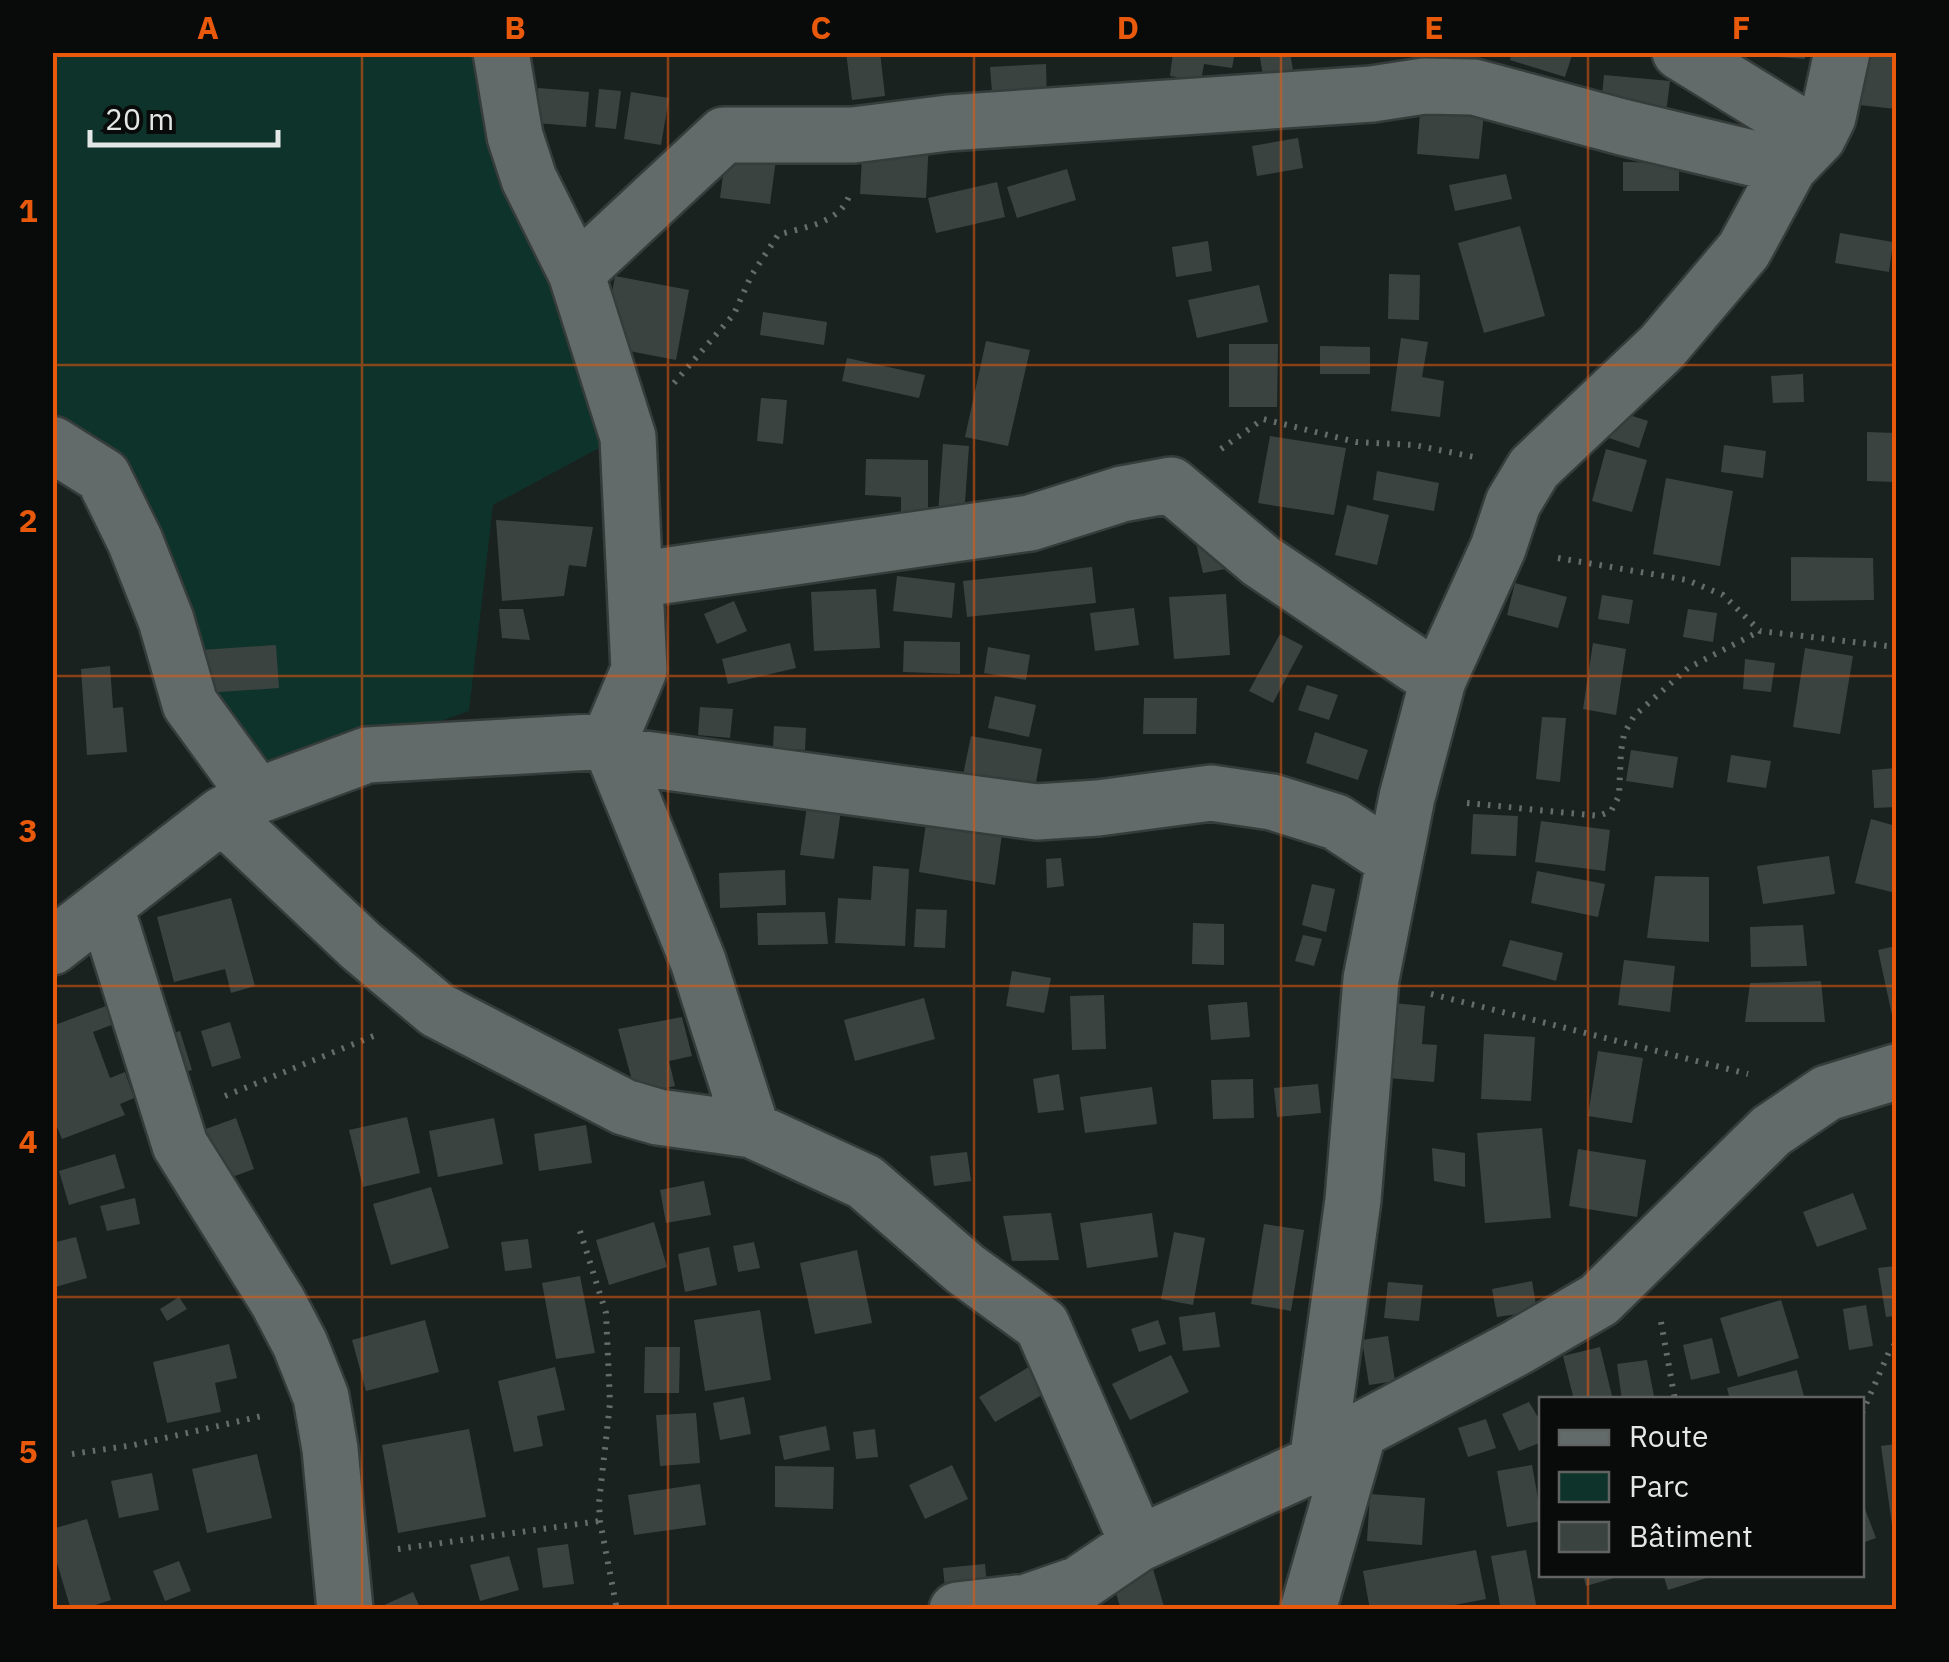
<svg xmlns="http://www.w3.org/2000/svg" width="1949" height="1662" font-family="'IBM Plex Sans',sans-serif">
<rect width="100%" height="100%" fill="#1a2220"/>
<path fill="#0e332b" d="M52,53H476L538,248L612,441L493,505L469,711L258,787L53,423Z"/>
<path fill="#3b4341" d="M846,52H880L885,96L852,100Z
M1173,52H1235L1232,68L1204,64L1201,81L1170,76Z
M1259,52H1290L1295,83L1265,87Z
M1512,52H1573L1565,77L1510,60Z
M1755,52H1805V59L1754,55Z
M1864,52H1896V109L1859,105Z
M1046,64L1047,102L993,105L990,67Z
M1604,75L1670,81L1665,121L1600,115Z
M538,88L589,92L586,127L536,123Z
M599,89L621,91L616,129L595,127Z
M631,92L669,98L661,145L624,139Z
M1421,99L1485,105L1479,159L1417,154Z
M863,137L929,140L926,198L860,194Z
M1298,138L1303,168L1257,176L1252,146Z
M727,145L777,152L770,204L720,198Z
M1623,162L1679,163V191H1623Z
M1067,169L1076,200L1017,218L1007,187Z
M1506,174L1512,199L1455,211L1449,185Z
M997,182L1005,217L936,233L928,198Z
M1520,226L1545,316L1484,333L1458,243Z
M1840,233L1893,242L1889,272L1835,263Z
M1208,241L1212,271L1176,277L1172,247Z
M1389,274L1420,275L1419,320L1388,319Z
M615,276L689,290L676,360L603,346Z
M1259,285L1268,322L1197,338L1188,300Z
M763,312L827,322L824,345L760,335Z
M1401,338L1428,342L1422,377L1444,381L1440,417L1391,411Z
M986,341L1030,350L1008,446L965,437Z
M1229,344H1278L1277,407H1229Z
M1320,346L1370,347V374H1320Z
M847,358L925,375L919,398L842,381Z
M1803,374L1804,402L1773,403L1771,376Z
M761,398L787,400L783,444L757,441Z
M1614,410L1648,421L1639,448L1606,437Z
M1867,432L1896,433V482L1867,481Z
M1270,436L1346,448L1334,515L1258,503Z
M943,444L969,446L963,530L937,528Z
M1724,445L1766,451L1763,478L1721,472Z
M1606,449L1647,460L1632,512L1592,501Z
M866,459L928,460V528H901V497L865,495Z
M1377,471L1439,483L1434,511L1373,500Z
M1666,478L1733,491L1720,566L1653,554Z
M1347,505L1389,515L1377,565L1335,555Z
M496,520L593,527L586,567L569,565L564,596L502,601Z
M1225,537L1231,568L1203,573L1196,543Z
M1791,557L1873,558L1874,600L1791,601Z
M1092,567L1096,603L967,617L963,581Z
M897,576L955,583L952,618L893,611Z
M1515,583L1567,597L1558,628L1507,615Z
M876,589L880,648L814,651L811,592Z
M1226,594L1230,655L1174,659L1169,597Z
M1602,595L1633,600L1629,624L1598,619Z
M734,601L747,631L717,644L704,614Z
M1134,608L1139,645L1095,651L1090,613Z
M499,609H523L530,640L502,638Z
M1688,609L1717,613L1713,642L1683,637Z
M1280,634L1303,646L1273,703L1249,691Z
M904,641L960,642V674L903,672Z
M790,643L796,668L728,684L722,659Z
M1593,643L1626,649L1616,715L1583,709Z
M276,645L279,688L204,693L201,650Z
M988,647L1030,655L1026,680L984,673Z
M1805,648L1853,656L1840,734L1793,727Z
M1745,659L1775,663L1771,692L1743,689Z
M110,666L113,708L123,707L127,752L87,755L81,669Z
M1307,685L1338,695L1329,720L1298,710Z
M995,696L1036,705L1029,737L988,728Z
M1144,698H1197L1196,734H1143Z
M700,707L733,709L730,738L698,735Z
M1542,717L1566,718L1560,782L1536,779Z
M774,726L806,728L805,750L773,748Z
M1315,732L1368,750L1358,780L1306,763Z
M971,736L1042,749L1035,788L963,775Z
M1631,750L1678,757L1673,788L1626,781Z
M1731,755L1771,761L1766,788L1727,782Z
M1896,768V807L1874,808L1872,770Z
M808,799L842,803L834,859L800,855Z
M1473,814L1518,816L1516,856L1471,854Z
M1871,819L1896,826V893L1855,883Z
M1541,821L1610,830L1605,871L1535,862Z
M926,823L1002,834L995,885L919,872Z
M1829,856L1835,894L1763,904L1757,866Z
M1061,858L1064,886L1047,888L1046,859Z
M873,866L909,869L905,946L835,943L838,898L871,900Z
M785,870L786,905L720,908L719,873Z
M1537,871L1605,884L1598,917L1531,903Z
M1655,876L1709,877V942L1647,938Z
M1312,884L1335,889L1326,932L1302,925Z
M231,898L255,986L231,993L225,969L174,982L157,917Z
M916,909L947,910L945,948L914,947Z
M825,912L828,944L758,945L757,913Z
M1193,923L1224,924V965L1192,964Z
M1803,925L1807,966L1751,967L1750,927Z
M1303,935L1322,939L1314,966L1295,961Z
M1510,940L1563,953L1556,981L1502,966Z
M1896,946V1028L1895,1029L1878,950Z
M1624,960L1675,966L1670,1012L1618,1005Z
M1012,971L1051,978L1044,1013L1006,1006Z
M1821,981L1825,1022H1745L1750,983Z
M1104,995L1106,1049L1072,1050L1070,996Z
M924,998L935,1039L855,1061L844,1020Z
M1247,1002L1250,1037L1211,1040L1208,1005Z
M1382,1002L1425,1006L1422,1044L1437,1045L1434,1082L1377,1077Z
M106,1006L114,1024L93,1032L110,1078L125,1072L134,1098L120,1104L125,1115L62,1139L52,1115V1026Z
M682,1017L692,1056L669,1061L675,1086L636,1095L618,1029Z
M230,1022L241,1058L212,1067L201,1031Z
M180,1031L192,1070L169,1077L157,1038Z
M1484,1034L1535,1037L1531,1101L1481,1099Z
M1598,1051L1643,1058L1632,1123L1588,1116Z
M1059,1074L1064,1110L1038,1113L1033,1079Z
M1253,1079L1254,1118L1213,1119L1211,1080Z
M1318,1084L1321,1113L1277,1117L1274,1088Z
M1152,1087L1157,1124L1085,1133L1080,1097Z
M407,1117L420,1173L363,1187L349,1130Z
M236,1118L254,1169L210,1185L192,1134Z
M494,1118L503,1164L438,1177L429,1131Z
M586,1125L592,1163L539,1171L534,1134Z
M1542,1128L1551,1218L1485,1223L1477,1133Z
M1432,1148L1465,1153V1187L1434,1181Z
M1578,1149L1646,1160L1637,1217L1569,1206Z
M967,1152L971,1181L934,1186L930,1156Z
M115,1154L125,1188L69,1205L59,1171Z
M704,1181L711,1215L666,1223L660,1190Z
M431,1187L449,1248L391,1265L373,1204Z
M1853,1193L1867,1229L1817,1247L1803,1212Z
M135,1198L140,1224L107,1231L100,1206Z
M1051,1213L1059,1260L1012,1261L1003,1216Z
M1152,1213L1158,1257L1087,1268L1080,1223Z
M654,1222L667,1267L609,1285L596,1240Z
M1264,1224L1304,1230L1291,1311L1251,1304Z
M1174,1232L1205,1238L1193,1305L1161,1299Z
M76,1237L87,1278L52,1288V1243Z
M528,1239L532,1268L505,1271L501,1242Z
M754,1242L760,1268L738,1272L733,1246Z
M709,1247L717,1285L685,1292L678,1254Z
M857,1250L872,1323L815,1334L800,1263Z
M1896,1266V1316L1886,1317L1878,1268Z
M580,1276L595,1353L556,1359L542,1283Z
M1532,1281L1537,1311L1497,1317L1492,1289Z
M1388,1282L1423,1285L1419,1321L1384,1318Z
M179,1297L187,1309L167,1321L160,1309Z
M1781,1300L1799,1358L1738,1377L1720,1318Z
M1866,1305L1873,1346L1849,1350L1843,1309Z
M760,1310L771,1380L705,1391L694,1320Z
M1215,1312L1220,1347L1183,1351L1179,1317Z
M425,1320L439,1372L366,1391L352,1340Z
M1158,1320L1166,1344L1139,1352L1131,1329Z
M1388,1336L1395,1381L1369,1385L1362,1340Z
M1712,1338L1720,1373L1691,1380L1683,1345Z
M229,1344L237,1378L215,1383L221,1412L167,1423L153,1362Z
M645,1347H680L679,1393H644Z
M1600,1347L1613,1400H1574L1563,1356Z
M1171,1355L1189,1392L1130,1420L1112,1384Z
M1647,1360L1654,1396L1622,1400L1617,1364Z
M1032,1365L1047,1392L995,1422L979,1397Z
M555,1367L565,1410L537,1416L543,1446L514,1452L498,1381Z
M1797,1370L1805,1400H1730L1727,1388Z
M744,1397L751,1434L720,1440L713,1403Z
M1529,1402L1542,1424V1442L1519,1451L1502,1414Z
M696,1413L700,1463L660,1466L656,1415Z
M1486,1419L1496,1448L1468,1457L1458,1428Z
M826,1426L830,1450L784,1460L779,1436Z
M469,1429L486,1517L398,1533L382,1445Z
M875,1429L878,1457L856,1459L853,1432Z
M1896,1444V1539H1894L1881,1446Z
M257,1454L272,1518L207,1533L192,1469Z
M952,1465L968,1499L925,1519L909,1485Z
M1532,1465L1542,1521L1507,1527L1497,1471Z
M775,1466L834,1467L833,1509L775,1507Z
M152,1473L159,1510L119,1518L111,1481Z
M700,1484L706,1525L634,1535L628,1495Z
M1370,1494L1425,1498L1422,1545L1367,1541Z
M1865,1509L1876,1538L1862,1543V1511Z
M87,1519L111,1600L80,1610H71L52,1546V1529Z
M568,1544L574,1584L543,1588L537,1548Z
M1476,1550L1486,1599L1428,1610H1370L1363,1571Z
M1526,1550L1537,1610H1501L1491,1556Z
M509,1556L519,1590L480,1601L470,1565Z
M179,1561L191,1591L165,1601L153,1571Z
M985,1564L987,1586L945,1589L943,1568Z
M1153,1569L1165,1610H1121L1112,1580Z
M1583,1574H1621V1576L1586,1586Z
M1663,1574H1716V1575L1668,1590Z
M413,1592L421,1610H383L382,1606Z"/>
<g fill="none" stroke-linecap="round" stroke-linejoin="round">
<g stroke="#363c3a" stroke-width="60">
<path id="minor" d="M1680,52L1818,137
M576,273L724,135H853L948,123L1372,94L1424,86L1474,87L1622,127L1789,167
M52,444L103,476L135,541L166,620L190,704L257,796
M635,580L1030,523L1122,494L1171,485L1261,561L1438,680
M609,741L698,961L752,1130
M615,755L1037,812L1098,808L1211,793L1272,802L1336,822L1394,860
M222,815L361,946L437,1010L624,1107L658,1117L752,1130L865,1182L965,1269L1042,1325L1138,1544
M106,908L180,1145L278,1302L300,1344L321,1397L330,1449L345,1610
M52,947L222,815L257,796L367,755L609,741L639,670L628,437L576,273L529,179L515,136L501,52
M1317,1463L1353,1200L1371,979L1407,797L1438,680L1498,548L1513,503L1534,468L1662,347L1744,250L1789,167L1818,137L1828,117L1842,52
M957,1610L1027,1602L1079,1584L1138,1544L1317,1463L1359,1431L1518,1347L1599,1300L1771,1131L1827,1093L1896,1072
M1308,1610L1359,1431"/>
</g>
<path stroke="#656c6a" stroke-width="6" stroke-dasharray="2.5 8" stroke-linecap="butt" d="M674,383L734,314L751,276L778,235C803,227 839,224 849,196
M1221,449L1263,419L1356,442L1414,445L1474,457
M1558,558L1687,580L1723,595L1760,631L1896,647
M1467,803L1599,816L1611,811L1619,796L1621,751L1624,734L1634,716L1688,668L1760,631
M1431,994L1748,1074
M225,1096L376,1035
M580,1231L606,1313L610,1403L599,1503L600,1521L617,1610
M1661,1322L1675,1400
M1862,1413L1889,1352L1896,1343
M72,1454L134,1445L262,1416
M398,1549L600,1521"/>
<use href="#minor" stroke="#626b69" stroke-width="55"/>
</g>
<path fill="none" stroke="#e8590c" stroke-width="2.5" stroke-opacity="0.55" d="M362,52V1610M668,52V1610M974,52V1610M1281,52V1610M1588,52V1400M52,365H1896M52,676H1896M52,986H1896M52,1297H1896M1588,1574V1610"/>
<rect width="1949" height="1662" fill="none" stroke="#080b0a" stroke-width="110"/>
<rect x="1539" y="1397" width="325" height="180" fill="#080b0a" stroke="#606362" stroke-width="2.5"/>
<rect x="1559" y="1430" width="50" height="15" fill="#626b69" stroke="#606362" stroke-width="2.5"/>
<text x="1629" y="1447" font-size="30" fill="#e3e8e6">Route</text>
<rect x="1559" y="1472" width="50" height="30" fill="#0e332b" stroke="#606362" stroke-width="2.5"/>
<text x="1629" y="1497" font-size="30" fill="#e3e8e6">Parc</text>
<rect x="1559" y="1522" width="50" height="30" fill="#3b4341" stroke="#606362" stroke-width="2.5"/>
<text x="1629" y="1547" font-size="30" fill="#e3e8e6">Bâtiment</text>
<path d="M90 130v15h188v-15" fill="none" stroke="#e3e8e6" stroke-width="5"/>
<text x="105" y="130" font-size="30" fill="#e3e8e6" stroke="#080b0a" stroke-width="8" paint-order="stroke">20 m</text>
<rect x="55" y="55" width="1839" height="1552" fill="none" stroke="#e8590c" stroke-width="4"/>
<g font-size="32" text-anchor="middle" font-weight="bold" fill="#e8590c">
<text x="208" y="39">A</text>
<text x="515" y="39">B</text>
<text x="821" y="39">C</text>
<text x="1128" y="39">D</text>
<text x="1434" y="39">E</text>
<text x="1741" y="39">F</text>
<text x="28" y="222">1</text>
<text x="28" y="532">2</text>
<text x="28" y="842">3</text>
<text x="28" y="1153">4</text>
<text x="28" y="1463">5</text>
</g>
</svg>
